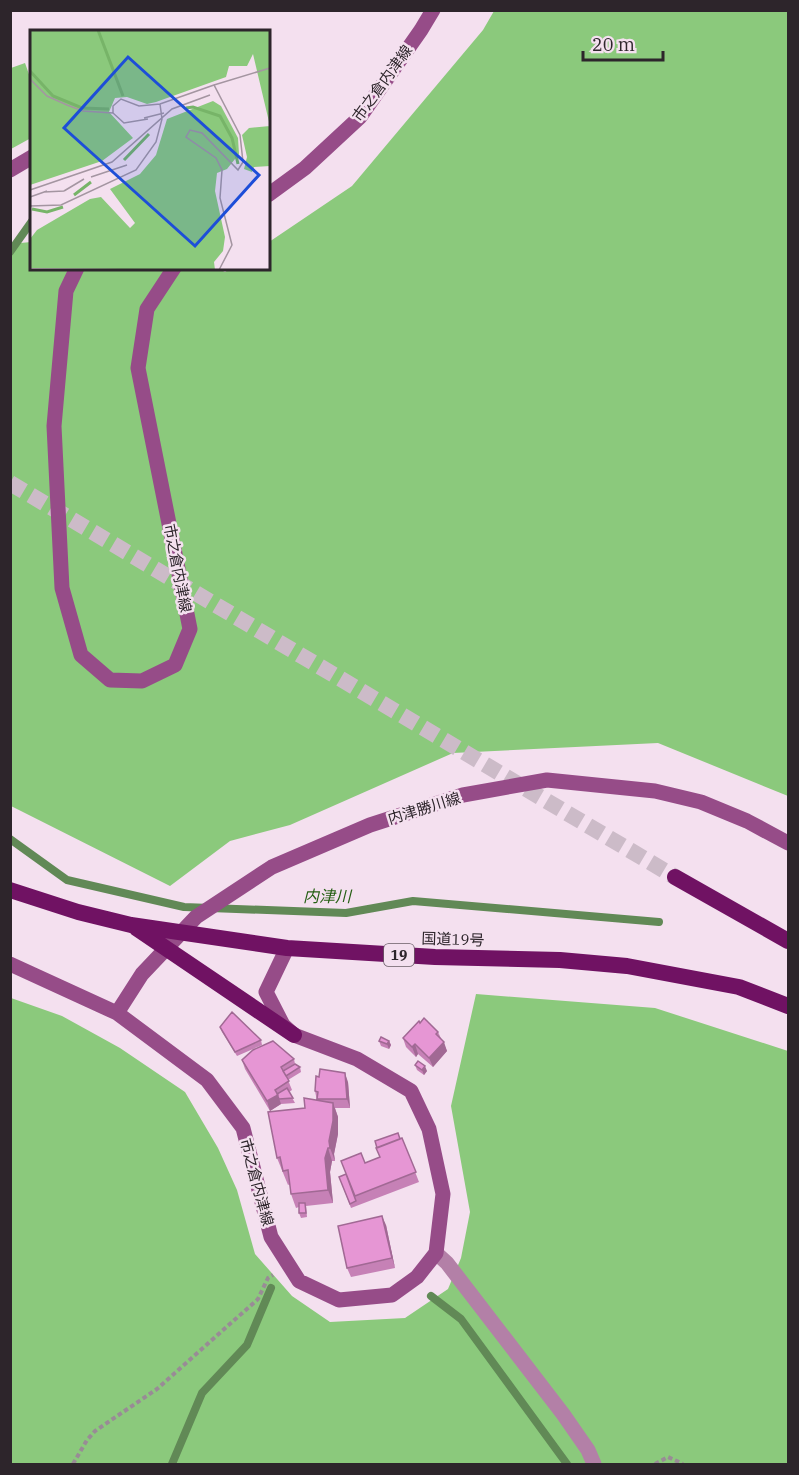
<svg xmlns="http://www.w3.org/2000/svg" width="799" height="1475" font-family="'IBM Plex Serif','Noto Sans JP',serif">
<rect width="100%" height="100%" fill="#f4e0ef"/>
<path fill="#8bc97c" d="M494,11H788V796L658,743L453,753L290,825L230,841L170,886L11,806L10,244L31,242L32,268H217L225,272L230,269L268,268L269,242L352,186L483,30Z
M25,63L31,80V138L11,149V68Z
M476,994L655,1008L788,1051V1464H11V998L62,1016L120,1048L185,1092L218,1148L237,1190L255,1254L292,1296L330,1322L405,1318L448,1289L461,1258L470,1212L451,1106Z"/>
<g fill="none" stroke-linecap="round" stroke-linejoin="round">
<path stroke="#618956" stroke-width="8" d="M10,252L32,221
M10,839L67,880L184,907L346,913L413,901L659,922
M431,1296L461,1319L567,1464
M172,1464L202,1393L247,1345L271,1288"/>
<path stroke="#ccbbc8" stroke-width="16" stroke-dasharray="16 8" stroke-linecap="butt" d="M10,483L675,877"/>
<path stroke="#998b96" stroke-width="4" stroke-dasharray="4.5 3" stroke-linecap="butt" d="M73,1464L87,1440L95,1431L157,1389L258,1299L268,1278L273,1275
M655,1464L668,1457L683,1464"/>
<path stroke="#b380a7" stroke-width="15" d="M436,1253L447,1263L563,1414L588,1450L594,1464"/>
<path stroke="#964c88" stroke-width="15" d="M10,170L32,157
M268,195L305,168L360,117L421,30L433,10
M77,268L66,291L54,426L62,588L81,655L110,680L142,681L175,665L190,629L138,368L147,309L174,268
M10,964L117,1013L207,1080L243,1128L271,1237L299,1281L339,1300L392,1295L417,1277L436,1253L443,1194L429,1129L411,1091L357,1059L294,1035L283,1025L266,992L287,948
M117,1013L142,974L196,917L272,867L370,825L463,795L547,780L655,791L701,802L747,821L788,843"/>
<path stroke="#701263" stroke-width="16" d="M675,877L788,941
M10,890L78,912L131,925L287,948L435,957L560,960L627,966L739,987L788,1006
M136,928L294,1035"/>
</g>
<path fill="#c681b6" d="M420,1023L438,1032L447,1051L433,1067L418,1054L416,1057L406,1047L403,1038Z
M220,1027L261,1040L262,1045L237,1056L222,1032Z
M379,1041H389L391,1045L389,1049L381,1046Z
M294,1059L295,1064L300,1067L301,1072L288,1080L292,1090L289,1092L295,1103L281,1104L270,1111L245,1069L242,1060Z
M415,1065L427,1071L424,1075L417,1070Z
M348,1082L350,1108H335L338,1117V1134L334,1154L335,1161H332L330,1172L333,1203L306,1206L307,1217L301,1218L299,1213V1207L296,1208L291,1194L290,1184L288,1185L277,1158L305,1108L317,1101L315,1091Z
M402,1138L419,1182L351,1208L339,1177L346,1175L365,1163L380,1157L376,1148Z
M386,1225L395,1268L351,1277L347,1268Z"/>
<path fill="#a16994" d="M389,1041L391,1045L389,1049L387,1044Z
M444,1042L447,1051L433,1067L429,1058Z
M415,1044L418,1054L416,1057L412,1047Z
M425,1066L427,1071L424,1075L422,1070Z
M345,1073L348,1082L350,1108L347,1099Z
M278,1095L281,1104L270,1111L267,1101Z
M333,1103L338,1117V1134L334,1154L335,1161L330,1148L329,1141Z
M328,1148L332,1161L330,1172L333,1203L328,1190L325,1158Z
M382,1216L386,1225L395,1268L392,1258Z"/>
<path fill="#e696d4" stroke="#a16994" stroke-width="1.5" d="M232,1012L261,1040L235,1052L220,1027Z
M424,1018L438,1032L436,1034L444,1042L429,1058L415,1044L412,1047L403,1038L419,1021L420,1023Z
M381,1037L389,1041L387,1044L379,1041Z
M273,1041L294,1059L281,1067L289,1081L275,1090L278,1095L267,1101L242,1060L253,1050Z
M418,1061L425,1066L422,1070L415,1065Z
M295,1064L300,1067L286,1076L283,1071Z
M320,1069L345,1073L347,1099H317L318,1092L315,1091L316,1076L319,1077Z
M287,1088L293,1098L279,1099L277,1094Z
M304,1098L333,1103V1121L329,1141L330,1148H328L325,1158L328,1190L291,1194L288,1170L283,1171L280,1157L277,1158L268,1112L305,1108Z
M398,1133L400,1139L377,1148L375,1141Z
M402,1138L416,1172L355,1196L341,1161L361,1153L365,1163L380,1157L376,1148Z
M346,1174L356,1201L350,1204L339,1177Z
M299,1203H305L306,1213H299Z
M382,1216L392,1258L347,1268L338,1226Z"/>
<g text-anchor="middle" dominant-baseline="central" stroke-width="5" stroke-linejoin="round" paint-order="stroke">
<rect fill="#f4e0ef" stroke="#695d66" stroke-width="1.5" x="384" y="944" width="30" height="22" rx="4.5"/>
<g font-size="14" font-weight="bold" fill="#2d252b">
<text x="399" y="955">19</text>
</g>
<g font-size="15" fill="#2d252b" stroke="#f4e0ef">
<text transform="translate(382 83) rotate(-54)">市之倉内津線</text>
<text transform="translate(178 568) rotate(79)">市之倉内津線</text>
<text transform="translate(424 808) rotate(-17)">内津勝川線</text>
<text transform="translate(453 939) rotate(2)">国道19号</text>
<text transform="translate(257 1182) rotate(75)">市之倉内津線</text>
</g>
<g font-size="16" font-style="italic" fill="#245e12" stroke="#f4e0ef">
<text x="327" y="896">内津川</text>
</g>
</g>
<g transform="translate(30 30)">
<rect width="240" height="240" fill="#f4e0ef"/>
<path d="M0,0H240V136L224,137L222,142L214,139L217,127L212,105L219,98L240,96L223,24L217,36H199L196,47L126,72L117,74L97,67L85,68L79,82L103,108L72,131L0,155ZM183,71L191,76L208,108L209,124L197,139L187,143L185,161L195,207L193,221L184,232L185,240L0,238V209L7,200L60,169L71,167L100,198L105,193L80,159L110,144L126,125L137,89Z" fill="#8bc97c"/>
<path fill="none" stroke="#77b468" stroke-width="3" d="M68,0L93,66M0,41L23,66L52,78L79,79M156,78L163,77L190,86L202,108L208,134M94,130L119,104M44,165L61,152M2,179L17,182L33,177"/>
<path fill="none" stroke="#a495a1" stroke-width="1.5" d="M0,49L17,66L37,75L53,81L83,83M184,55L240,38M114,88L134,83M118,89L94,93L83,83V76L91,69L109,76L130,74L184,55L210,105L213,132L208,140L172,103L160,100L156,107L186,128L192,140L190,168L202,215L189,240M61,147L97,135M0,160L82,132L142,79L180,65M34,161L54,149M14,162L34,161M0,167L17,161M0,176L31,175L106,140L126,112L132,89L130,74"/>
<path fill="#1d4ed8" fill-opacity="0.15" stroke="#1d4ed8" stroke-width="3" d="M98,27L229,145L165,216L34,98Z"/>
<rect width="240" height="240" fill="none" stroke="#2d252b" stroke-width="3"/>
</g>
<rect width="799" height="1475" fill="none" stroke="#2d252b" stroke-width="24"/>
<path d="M583 51v9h80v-9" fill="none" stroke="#2d252b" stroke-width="3"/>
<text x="592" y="51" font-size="18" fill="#2d252b" stroke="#f4e0ef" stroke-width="4.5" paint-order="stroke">20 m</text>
</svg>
